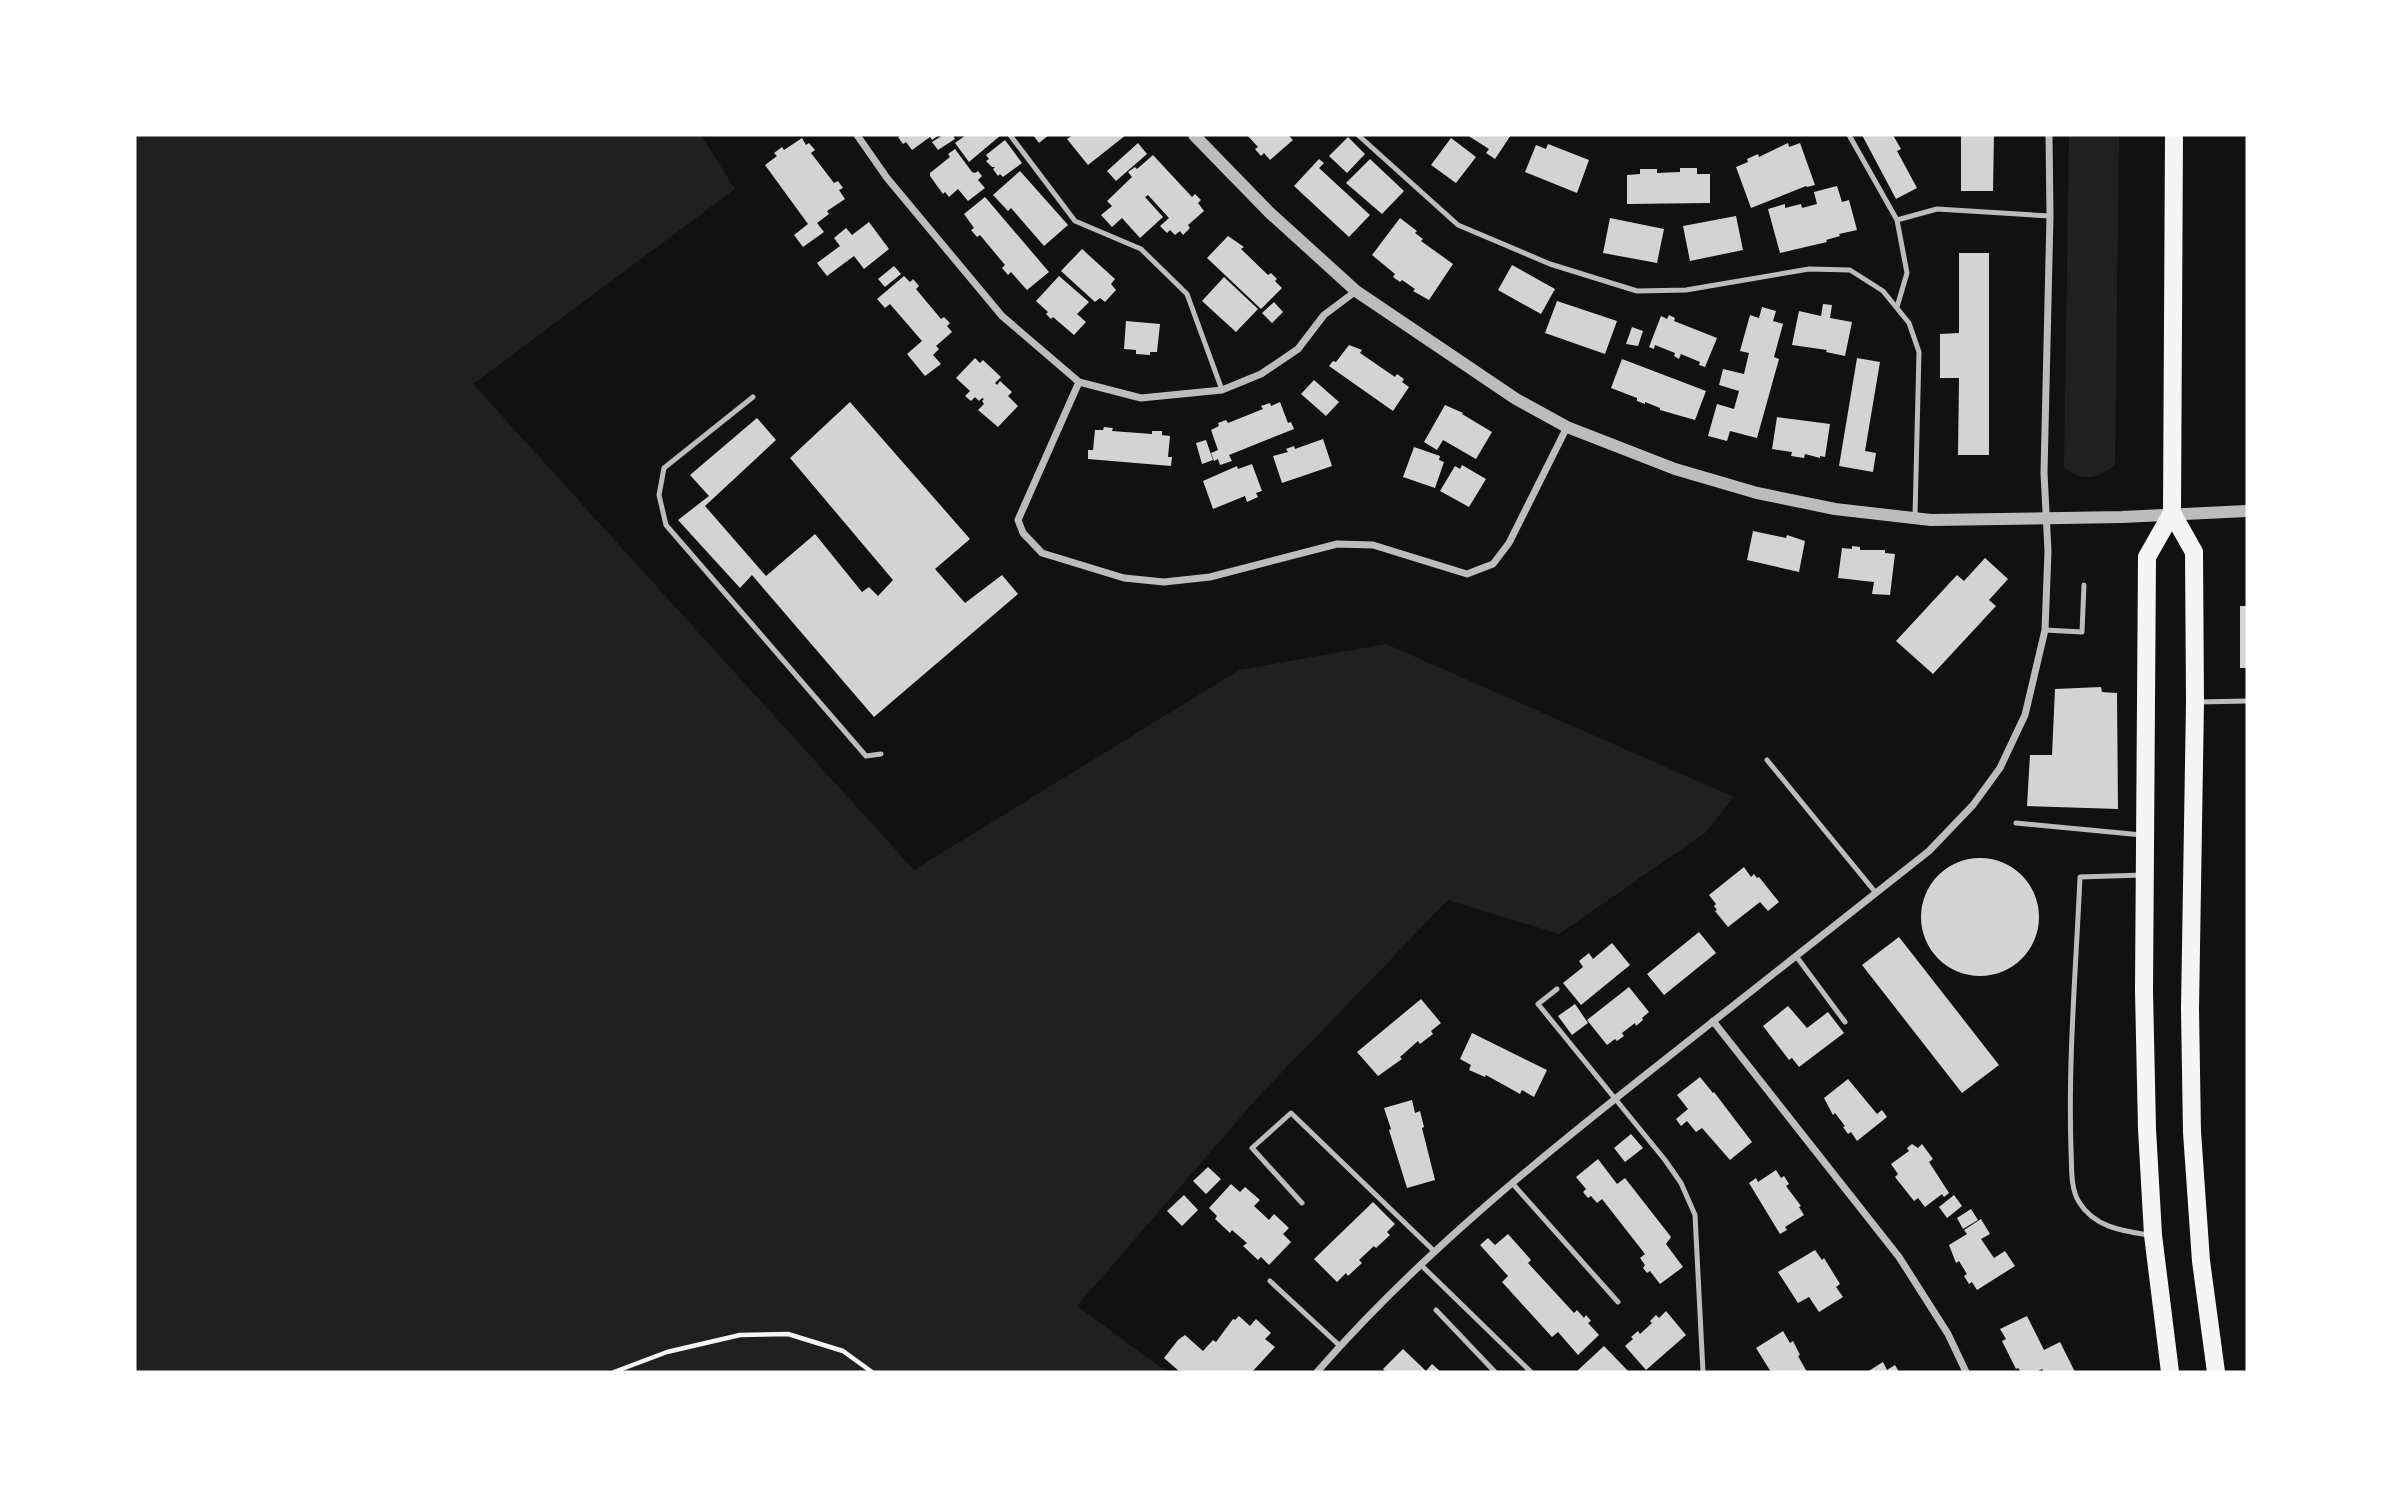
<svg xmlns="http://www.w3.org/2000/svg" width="2382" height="1507" font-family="'Space Grotesk',sans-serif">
<rect width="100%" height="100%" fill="#111"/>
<path fill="#202020" d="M135,135H701L735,189L473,384L914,870L1239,670L1386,644L1734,797L1705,833L1559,934L1448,900L1258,1097L1077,1306L1167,1372H135Z
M2069,135H2119L2115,466C2094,479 2085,482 2064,468Z"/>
<path fill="#d3d3d3" d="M902,135H939L932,140L930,137L912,150L906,142L903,144L898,137Z
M943,135H953L955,139L938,150L932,142Z
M966,135H1001L969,162L955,143Z
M1033,135H1049L1039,143Z
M1073,135H1126L1088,165L1067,139Z
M1247,135H1288L1293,140L1270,160L1264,153L1261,156L1255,149L1258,147Z
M1467,135H1511L1495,159L1486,153L1489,149Z
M1862,135H1893L1901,149L1897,151L1917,188L1896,199Z
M1961,135H1994L1993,191H1961Z
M1348,137L1365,154L1347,173L1329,156Z
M802,138L806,145L809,143L815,150L811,153L834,183L838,181L843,188L839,190L845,199L827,211L829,214L817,223L824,232L803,247L794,235L808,224L765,165L777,156L774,153L782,147L784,150Z
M1451,138L1476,157L1456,183L1431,165Z
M1005,140L1022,163L1003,177L1000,174L998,176L993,169L995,167H992L986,161L989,159L986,155Z
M1138,143L1147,154L1116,181L1107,171Z
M1788,143L1789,147L1800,143L1815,185L1807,187L1806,186L1751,208L1736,167L1748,162L1747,159L1758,154L1759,157Z
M1548,144L1589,160L1577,193L1525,172L1536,145L1546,149Z
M955,149L972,172L975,173L978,171L982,176L978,180L985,188L968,201L958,189L949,197L945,192L943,194L930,176V173L950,157L948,154Z
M1153,155L1192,197L1195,194L1201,200L1198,203L1204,211L1188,225L1190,228L1183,235L1180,231L1175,235L1170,230L1167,233L1160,226L1169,218L1148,195L1145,197L1163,217L1140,238L1122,218L1112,227L1101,215L1112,206L1107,201L1132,177L1128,172L1135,167L1137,169Z
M1319,159L1324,163L1319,168L1370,215L1349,237L1294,186Z
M1370,159L1404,191L1382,214L1346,183Z
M1680,168H1697V174H1710V203L1627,204V175L1640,174V169H1657V173L1680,172Z
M1020,171L1068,225L1044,246L1011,208L1008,211L993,195Z
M1837,186L1842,202L1849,200L1857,230L1839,234L1840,236L1826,240L1827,242L1780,253L1768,209L1785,204V208L1801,204L1802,208L1817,204L1814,192Z
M985,197L1049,272L1027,290L1011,272L1008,275L1002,268L1005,265L980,235L977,237L971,230L974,228L964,214Z
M1736,216L1743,250L1690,261L1683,226Z
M1400,218L1417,231L1415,233L1423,239L1421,241L1453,264L1429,300L1413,291L1415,289L1402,280L1400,282L1393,277L1395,274L1372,255Z
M1610,218L1664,229L1657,263L1603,253Z
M869,222L889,249L864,269L854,256L827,276L817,263L840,246L834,238L846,228L852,235Z
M1228,236L1244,247L1241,249L1268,275L1271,273L1277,279L1275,281L1282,288L1261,309L1207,258Z
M1082,249L1115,279L1111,284L1116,290L1105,302L1100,298L1095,302L1061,271Z
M1959,253H1989V455H1958L1959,378H1940V334L1959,333Z
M1512,265L1555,289L1541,314L1498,290Z
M894,266L901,274L885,287L878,279Z
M904,276L910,282L913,279L919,286L916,289L941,319L944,317L950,323L947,326L952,332L936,346L939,349L933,355L941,364L925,376L907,354L922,341L890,304L885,308L877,299Z
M1059,276L1089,302L1077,314L1086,322L1074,335L1053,317L1051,319L1046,314L1048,312L1036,301Z
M1224,277L1258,309L1236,332L1202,301Z
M1557,301L1617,321L1605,354L1545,333Z
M1274,302L1283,312L1272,323L1262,313Z
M1823,304L1832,305L1830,318L1852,322L1845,356L1826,352L1827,350L1792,345L1799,311L1821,316Z
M1762,307L1776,311L1773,321L1783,324L1774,357L1779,359L1757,438L1730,431L1727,441L1708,436L1717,404L1734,409L1739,391L1719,385L1723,369L1744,374L1749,353L1740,351L1750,315L1759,318Z
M1669,315L1675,318L1674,321L1717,338L1705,367L1699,365L1700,362L1681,354L1679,359L1674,356L1675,353L1655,345L1654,349L1649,347L1661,316L1667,319Z
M1126,321L1160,324L1157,352H1150V355L1136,354V350L1124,349Z
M1632,327L1643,331L1638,346L1626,344Z
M1349,345L1362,350L1360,353L1395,377L1397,374L1404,379L1402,382L1409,387L1393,411L1329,366L1333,361L1336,362Z
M975,358L980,363L983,360L1001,377L995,383L997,385L1000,381L1012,392L1008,396L1018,406L998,427L978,410L984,404L982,401L984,399L982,398L979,401L975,397L971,401L965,396L970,391L956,378Z
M1857,358L1880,362L1865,451L1876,453L1873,472L1839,466Z
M1622,359L1706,391L1695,420L1660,410V408L1645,402V404L1637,401V398L1611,388Z
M1314,380L1339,402L1326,416L1301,394Z
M850,402L970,539L935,569L965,603L1002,575L1018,594L874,717L752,575L740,588L678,520L709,496L690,475L757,418L776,440L705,506L766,576L815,534L862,592L869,587L878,596L893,580L790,458Z
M1280,402L1288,423L1291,422L1294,429L1229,455L1232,461L1220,465L1218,459L1214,461L1211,453L1218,450L1211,430L1219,426L1218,423L1226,420L1228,423L1263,409L1261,406L1270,403L1271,406Z
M1445,405L1463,413L1462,414L1492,432L1476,459L1443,440L1437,450L1424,442Z
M1777,417L1830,424L1825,457L1820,456V458L1805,454L1804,458L1791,456L1792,452L1772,449Z
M1104,427L1113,428L1112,431L1152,434V431H1162V435L1170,436L1168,457H1172L1171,466L1088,459V450H1093L1095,430H1103Z
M1323,439L1332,466L1282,483L1273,456L1288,452L1286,449L1294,446L1295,449Z
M1206,440L1213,460L1202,464L1196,443Z
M1414,447L1440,456L1439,460L1444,462L1435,488L1403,477Z
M1252,464L1262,491L1256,493L1258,497L1247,502L1245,496L1213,509L1203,481L1237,466L1238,469Z
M1462,465L1486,479L1469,507L1440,491L1455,466L1460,469Z
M1753,531L1786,538L1787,535L1805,541L1799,572L1747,560Z
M1852,546L1860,547V550H1885V553L1895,554L1890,595L1872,594L1874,582L1838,578L1842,548L1852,549Z
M1985,558L2008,579L1989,600L1996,606L1933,674L1896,641L1957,575L1964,581Z
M2240,606H2247V668H2240Z
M2101,687L2102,692L2117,693L2118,809L2027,806L2030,755H2052L2055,689Z
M1921 917a59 59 0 1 1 118 0a59 59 0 1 1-118 0Z
M1744,867L1751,877L1754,874L1757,878L1759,877L1779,902L1768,911L1760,902L1728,927L1715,911L1717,910L1714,906L1716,904L1709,895Z
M1699,932L1716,953L1664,995L1647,974Z
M1899,937L1999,1065L1962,1093L1862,965Z
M1612,943L1630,965L1581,1005L1563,983L1583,967L1579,961L1589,953L1593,959Z
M1629,987L1649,1012L1642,1018L1643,1020L1636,1026L1635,1023L1622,1033L1624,1036L1617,1041L1615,1039L1607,1045L1587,1020Z
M1421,999L1441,1023L1431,1031L1433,1034L1420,1044L1418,1041L1400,1057L1402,1059L1378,1076L1357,1052Z
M1575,1004L1588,1023L1572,1035L1558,1016Z
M1788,1006L1807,1028L1828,1012L1844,1033L1799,1067L1792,1058L1789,1060L1763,1026Z
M1472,1033L1547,1070L1534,1097L1522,1090L1520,1094L1486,1075L1485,1077L1469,1070L1471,1065L1460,1059Z
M1700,1077L1713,1093L1714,1092L1752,1142L1730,1160L1702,1128L1696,1132L1687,1121L1681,1126L1676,1119L1688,1109L1677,1095Z
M1848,1079L1877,1114L1882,1110L1887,1117L1857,1141L1851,1132L1848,1134L1843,1127L1845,1126L1835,1113L1833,1115L1824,1098Z
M1412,1100L1415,1113L1420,1111L1424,1127L1422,1128L1435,1180L1407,1188L1389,1130L1391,1129L1384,1108Z
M1631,1134L1643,1148L1625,1162L1614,1148Z
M1912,1144L1918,1148L1922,1144L1933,1159L1929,1162L1949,1193L1944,1197L1942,1194L1925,1207L1918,1198L1914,1201L1895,1177L1898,1174L1891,1164L1909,1151L1907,1148Z
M1598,1159L1617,1184L1625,1178L1671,1237L1666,1244L1683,1267L1660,1284L1650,1271L1647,1273L1643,1268L1645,1265L1640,1258L1645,1254L1602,1199L1597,1203L1591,1196L1588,1198L1583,1192L1586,1189L1576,1177Z
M1208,1167L1221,1179L1206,1194L1193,1181Z
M1776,1170L1781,1178L1784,1176L1789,1184L1786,1186L1801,1206L1799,1207L1804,1215L1785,1227L1787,1230L1780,1234L1749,1183L1756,1178L1758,1182Z
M1231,1184L1240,1192L1245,1187L1260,1200L1254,1206L1269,1220L1274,1214L1289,1228L1283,1234L1291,1242L1269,1265L1261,1257L1258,1260L1243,1246L1247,1243L1232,1230L1230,1233L1215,1219L1217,1216L1209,1208Z
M1184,1195L1198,1210L1182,1226L1167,1211Z
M1954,1195L1962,1206L1947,1218L1939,1207Z
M1373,1202L1395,1224L1387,1232L1390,1235L1376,1248L1374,1246L1359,1260L1362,1263L1348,1276L1346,1273L1337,1282L1314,1259Z
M1971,1209L1978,1220L1963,1229L1957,1218Z
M1981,1219L1990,1234L1981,1239L1994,1258L2005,1251L2015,1266L1977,1290L1972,1282L1969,1284L1964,1276L1967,1274L1959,1261L1956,1263L1949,1245L1967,1234L1964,1230Z
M1508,1234L1531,1260L1528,1263L1574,1313L1577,1310L1584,1318L1586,1315L1591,1321L1588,1323L1599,1335L1578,1355L1558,1332L1552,1337L1502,1282L1508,1276L1480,1245L1488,1238L1495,1245Z
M1815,1250L1822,1260L1824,1258L1840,1284L1836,1287L1843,1297L1819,1312L1809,1297L1798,1303L1778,1272Z
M1666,1311L1686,1335L1646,1370L1625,1346L1633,1339L1631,1337L1638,1331L1640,1334L1652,1323L1650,1321L1656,1315L1659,1318Z
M1239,1316L1250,1326L1256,1319L1271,1333L1265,1339L1275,1347L1252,1372H1180L1164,1358L1178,1340L1185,1335L1203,1351L1213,1340L1216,1342L1233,1319L1235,1320Z
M2027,1316L2044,1350L2060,1342L2075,1372H2044L2042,1369L2036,1372H2021L2018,1368L2016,1369L2002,1341L2006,1339L2000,1329Z
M1783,1331L1790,1343L1793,1341L1800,1355L1798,1356L1807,1372H1771L1756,1348Z
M1604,1346L1629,1372H1576Z
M1403,1349L1426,1371L1432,1364L1441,1372H1386L1383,1369Z
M1883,1362L1887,1370L1895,1365L1899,1372H1867Z"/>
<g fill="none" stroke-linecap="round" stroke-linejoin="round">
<path stroke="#f5f5f5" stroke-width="4.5" d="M614,1372L667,1352L740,1335L788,1334L843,1351L872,1372"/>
<path stroke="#bcbcbc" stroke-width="5" d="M1010,135L1075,221L1141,249L1187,294L1222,390
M1358,135L1458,225L1550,264L1637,291L1686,290L1809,269L1850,270L1883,291L1909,323L1919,352L1915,516
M1849,135L1897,220L1907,273L1897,307
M1897,220L1937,209L2050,216
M753,397L664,468L659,495L666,525L866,756L881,754
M2045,630L2082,632L2084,585
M2198,702L2247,701
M1767,760L1876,893
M2016,823L2142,835
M2143,875L2080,877C2076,968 2068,1059 2071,1150C2072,1166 2070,1188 2079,1202C2094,1227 2122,1231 2148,1235
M1796,956L1845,1022
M1557,989L1538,1004L1665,1160L1681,1183L1695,1215L1703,1372
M1512,1183L1618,1302
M1302,1203L1252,1148L1291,1113L1434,1251
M1420,1264L1531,1372
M1270,1281L1340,1346
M1436,1310L1495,1372"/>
<path stroke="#bcbcbc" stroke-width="7" d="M857,135L887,178L1002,316L1079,382L1141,398L1222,390L1261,374L1298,349L1324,315L1356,291
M1079,382L1018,520L1023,533L1042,553L1124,578L1164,582L1210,577L1337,544L1373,545L1467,574L1493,564L1509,543L1567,427
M1713,1021L1899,1257L1948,1334L1966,1372
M1317,1372C1419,1255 1541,1157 1663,1061C1752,991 1841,921 1929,851L1973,805L2000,768L2025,715L2045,630L2048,551L2044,473L2050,216L2049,135"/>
<path stroke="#bcbcbc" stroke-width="12" d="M1194,135L1270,213L1356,291L1516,399L1567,427L1675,469L1757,493L1835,509L1931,520L2122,517L2247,511"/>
<path stroke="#f5f5f5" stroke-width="18" d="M2174,135L2172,513L2194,552L2195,702L2190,1009L2192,1132L2201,1261L2216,1372
M2170,1372L2153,1235L2147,1129L2144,991L2147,557L2172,513"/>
</g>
<rect width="2382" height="1507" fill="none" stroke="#ffffff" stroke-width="273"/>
</svg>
